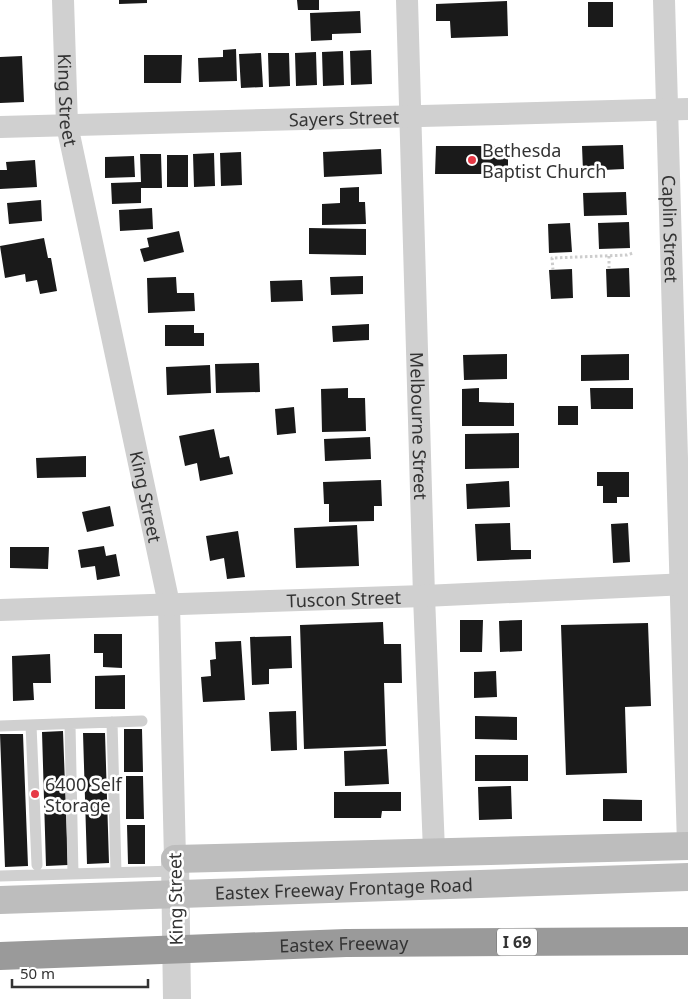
<svg xmlns="http://www.w3.org/2000/svg" width="688" height="999" font-family="'Noto Sans',sans-serif">
<rect width="100%" height="100%" fill="#fff"/>
<path fill="#1a1a1a" d="M119,0H147V3L119,4Z
M297,0H319V10H298Z
M507,1L508,36L451,38L450,21H436V4Z
M588,2H613V27H588Z
M360,11L361,33L332,34V40L311,41L310,13Z
M236,49L237,81L199,82L198,58L223,57V50Z
M371,50L372,84L351,85L350,51Z
M343,51L344,85L323,86L322,52Z
M316,52L317,85L296,86L295,53Z
M261,53L263,87L241,88L239,54Z
M268,53H289L290,86L269,87Z
M144,55H182L181,83H144Z
M22,56L24,102L0,103V57Z
M623,145L624,169L583,171L582,146Z
M436,146H508V174H435Z
M381,149L382,174L324,177L323,152Z
M241,152L242,185L221,186L220,153Z
M214,153L215,186L194,187L193,154Z
M140,154H161L162,188H141V203L112,204L111,183L141,182Z
M167,155H188V187H167Z
M134,156L135,177L105,178V157Z
M35,160L37,187L0,189V170H7L6,162Z
M359,187V202H365L366,224L322,225V204L340,203V188Z
M626,192L627,215L584,216L583,193Z
M41,200L42,221L9,224L7,203Z
M152,208L153,229L120,231L119,210Z
M629,222L630,248L599,249L598,223Z
M570,223L572,252L549,253L548,224Z
M309,228L366,229V255L309,254Z
M179,231L184,252L144,262L140,249L149,247L147,238Z
M44,238L48,258H51L57,291L40,294L37,280L26,282L25,274L5,278L0,246Z
M629,268L630,297H607L606,269Z
M572,269L573,298L551,299L549,270Z
M363,276V294L331,295L330,277Z
M176,277L177,293H194L195,311L148,313L147,278Z
M302,280L303,301L271,302L270,281Z
M369,324V340L333,342L332,326Z
M165,325H194V333H204V346H165Z
M507,354V379L464,380L463,355Z
M629,354V380L581,381V355Z
M259,363L260,392L216,393L215,364Z
M210,365L211,393L167,395L166,367Z
M348,388V398H365L366,431L322,432L321,389Z
M479,388V402L514,403V426H462V389Z
M590,388H633V409H591Z
M558,406H578V425H558Z
M294,407L296,433L277,435L275,409Z
M214,429L220,458L229,456L233,474L200,481L197,463L185,466L179,436Z
M519,433V468L465,469V434Z
M370,437L371,459L325,461L324,439Z
M86,456V477L37,478L36,458Z
M597,472H629V497H617V503H603V486H597Z
M381,480L382,506H374V521L329,522V504H324L323,482Z
M509,481L510,507L467,509L466,484Z
M110,506L114,526L87,532L82,512Z
M510,523L511,550H531V559L477,561L475,524Z
M628,523L630,562L613,563L611,524Z
M357,525L359,566L296,568L294,528Z
M238,531L245,577L227,579L224,558L210,561L206,536Z
M104,546L106,556L116,554L120,576L97,580L95,566L81,568L78,550Z
M10,547H49L48,569L10,568Z
M460,620H483L482,652H460Z
M522,620V651L500,652L499,621Z
M383,622L384,644H401L402,683H384L386,746L304,749L300,625Z
M648,623L651,706L625,707L627,773L566,775L561,625Z
M94,634H122V668L103,667V653H94Z
M291,636L292,668L269,669V684L252,685L250,637Z
M241,641L245,700L203,702L201,677L211,676L210,660L216,659L215,642Z
M50,654L51,683H33L34,700L13,701L12,656Z
M496,671L497,697L474,698V672Z
M125,675V709H95V676Z
M296,711L297,750L271,751L269,712Z
M475,716L517,717V740L475,739Z
M124,729H142L143,772H124Z
M63,731L68,865L46,866L42,732Z
M83,733H105L109,863L87,864Z
M0,734H23L28,866L5,867Z
M387,749L389,784L345,786L344,751Z
M475,755H528V781H475Z
M126,776H143L144,819H126Z
M511,786L512,819L479,820L478,787Z
M334,792H401V811H382L381,818H334Z
M603,799L642,800V821H603Z
M127,825H145V864H128Z"/>
<g fill="none" stroke-linecap="round" stroke-linejoin="round">
<path stroke="#cdcdcd" stroke-width="3" stroke-dasharray="2.5 2.5" stroke-linecap="butt" d="M609,256V268
M553,270L552,258L627,255L633,253"/>
<path stroke="#d0d0d0" stroke-width="11" d="M112,722L116,872
M70,724L73,874
M31,725L37,865
M0,726L142,721
M0,876L175,871"/>
<g stroke="#d0d0d0" stroke-width="22">
<path id="s1" d="M63,0L67,125L169,604L175,859"/>
<path id="s2" d="M407,0L424,596L434,851"/>
<path id="s3" d="M664,0L688,846"/>
<path id="s4" d="M0,127L688,109"/>
<path id="s5" d="M0,610L424,596L688,584"/>
</g>
<path stroke="#d0d0d0" stroke-width="28" d="M175,859L177,999"/>
<g stroke="#bdbdbd" stroke-width="28">
<path d="M175,859L688,846"/>
<path id="s6" d="M0,900L688,877"/>
</g>
<path stroke="#9a9a9a" stroke-width="28" id="s7" d="M0,956L346,943L688,941"/>
</g>
<g fill="#e63946" stroke="#fff" stroke-width="2">
<circle cx="472" cy="160" r="5"/>
<circle cx="35" cy="794" r="5"/>
</g>
<g text-anchor="middle" dominant-baseline="central" stroke-width="5" stroke-linejoin="round" paint-order="stroke">
<rect fill="#fff" stroke="#707070" stroke-width="1" x="497" y="928.5" width="40" height="27" rx="4"/>
<g font-size="16" font-weight="bold" fill="#333">
<text x="517" y="942">I 69</text>
</g>
<g font-size="18" fill="#333" stroke="#fff">
<text stroke="none"><textPath href="#s1" startOffset="100">King Street</textPath></text>
<text stroke="none"><textPath href="#s4" startOffset="344">Sayers Street</textPath></text>
<text stroke="none"><textPath href="#s3" startOffset="229">Caplin Street</textPath></text>
<text stroke="none"><textPath href="#s2" startOffset="426">Melbourne Street</textPath></text>
<text stroke="none"><textPath href="#s1" startOffset="505">King Street</textPath></text>
<text stroke="none"><textPath href="#s5" startOffset="344">Tuscon Street</textPath></text>
<text stroke="none"><textPath href="#s6" startOffset="344">Eastex Freeway Frontage Road</textPath></text>
<text transform="translate(175 899) rotate(-91)">King Street</text>
<text stroke="none"><textPath href="#s7" startOffset="344">Eastex Freeway</textPath></text>
</g>
<g font-size="18" fill="#333" stroke="#fff" text-anchor="start">
<text x="482" y="150">Bethesda<tspan x="482" dy="21">Baptist Church</tspan></text>
<text x="45" y="784">6400 Self<tspan x="45" dy="21">Storage</tspan></text>
</g>
</g>
<path d="M12 979v8h136v-8" fill="none" stroke="#333333" stroke-width="2.5"/>
<text x="20" y="979" font-size="15" fill="#333333" stroke="#ffffff" stroke-width="4" paint-order="stroke">50 m</text>
</svg>
